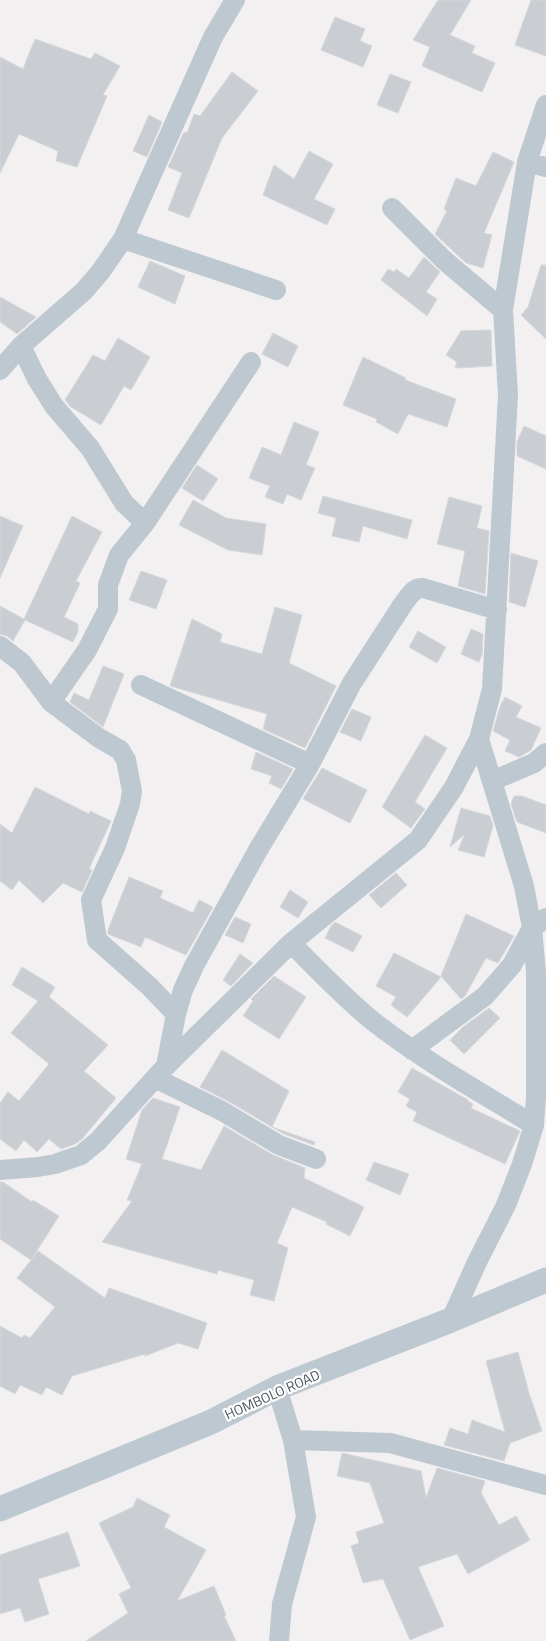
<svg xmlns="http://www.w3.org/2000/svg" width="546" height="1641" font-family="'Titillium Web',sans-serif">
<rect width="100%" height="100%" fill="#f3f0f1"/>
<path fill="#caced3" stroke="#d4d7dc" d="M438,0H471L450,35L475,46L472,53L495,63L482,92L422,66L430,47L413,40Z
M531,0H546V56L515,45Z
M335,17L365,29L360,41L372,46L363,67L321,50Z
M35,39L91,59L95,53L120,66L103,95L107,96L77,167L56,161L58,151L19,134L0,173V57L23,69Z
M232,72L258,91L222,138L189,218L168,210L182,173L168,167L184,132L187,133L194,114L200,116Z
M390,74L411,82L398,113L377,105Z
M149,115L162,122L147,157L133,151Z
M309,151L333,164L314,199L335,209L327,225L263,195L274,165L294,179Z
M493,152L514,162L484,233L492,235L483,268L466,263L435,234L447,211L444,209L456,178L476,186Z
M424,257L440,272L426,292L437,299L427,316L381,280L388,269L394,272L396,269L409,278Z
M150,261L185,276L175,304L138,287Z
M541,265H546V339L521,315L528,307Z
M0,297L36,317L17,334L0,322Z
M491,330L492,366L455,368L457,362L446,355L461,331Z
M273,333L298,346L288,367L262,354Z
M118,338L150,357L131,390L124,386L101,425L71,407L65,400L93,355L105,361Z
M363,357L406,378L405,380L456,399L447,427L408,414L398,434L376,422L377,419L343,405Z
M294,422L319,432L306,465L315,468L301,500L287,494L283,504L265,497L270,486L249,478L262,447L281,455Z
M524,426L546,436V469L517,456V442Z
M197,465L218,479L203,501L182,488Z
M323,496L412,520L407,539L363,526L359,542L332,536L336,518L318,513Z
M449,497L482,506L477,528L489,531L485,594L458,586L465,551L437,544Z
M193,500L226,518L266,524L262,555L228,550L179,525Z
M0,516L23,526L0,578Z
M72,516L102,532L76,581L80,583L64,617L78,624V632L73,642L25,620L13,641L7,636L0,634V606L24,619Z
M511,553L538,561L525,607L509,602Z
M141,571L167,580L156,609L129,600Z
M275,607L302,615L289,663L336,686L305,748L263,729L267,714L170,686L192,619L222,634L220,642L262,654Z
M471,629L483,634L482,655L479,662L461,654Z
M418,631L446,647L437,663L409,647Z
M103,666L124,674L103,727L70,702L74,693L89,700Z
M505,697L522,706L516,717L541,728L531,750L519,757L505,751L510,740L493,731L500,707Z
M352,709L371,717L361,741L340,732Z
M425,735L447,748L415,802L425,809L411,828L382,807Z
M256,752L293,769L281,789L269,783L272,776L251,769Z
M322,768L367,790L350,823L303,799Z
M35,787L89,814L90,811L111,821L89,869L92,870L82,892L63,883L43,903L19,880L12,890L0,881V824L12,833Z
M514,796H522L546,805V833L517,822L511,804Z
M461,808L490,816L493,826L484,857L458,850L465,834L450,847Z
M396,873L407,885L381,908L369,895Z
M129,877L163,891L160,898L193,913L199,900L213,907L186,955L145,937L141,947L108,934V930Z
M290,890L308,902L298,918L280,907Z
M466,914L514,936L498,963L486,958L465,996L461,999L441,976Z
M235,917L251,924L243,943L225,935Z
M335,922L362,936L353,952L325,938L331,926Z
M394,953L441,977L407,1017L391,1005L396,997L376,986Z
M240,954L253,963L231,986L223,980Z
M22,967L55,987L49,997L108,1045L84,1071L116,1098L82,1139L75,1144L61,1149L49,1139L37,1152L24,1140L16,1151L0,1139V1103L8,1092L19,1101L49,1064L11,1033L38,1001L12,985Z
M274,976L306,997L279,1039L243,1016L253,1001L251,999Z
M489,1008L500,1018L464,1054L450,1040L463,1027Z
M222,1050L289,1091L272,1127L228,1101L200,1087Z
M412,1068L468,1100V1101L473,1104L471,1108L520,1131L505,1164L413,1121L417,1112L406,1106L410,1099L398,1092Z
M153,1098L180,1107L162,1159L201,1170L224,1126L273,1155L305,1168L304,1178L364,1207L350,1236L326,1224L327,1222L292,1207L277,1243L288,1248L274,1301L250,1295L254,1280L218,1270L217,1274L102,1242L132,1201L127,1200L142,1164L126,1159L142,1110Z
M272,1127L315,1142L314,1145L284,1134Z
M374,1162L409,1174L400,1195L366,1180Z
M0,1182H3L32,1202L33,1200L59,1216L31,1260L38,1251L105,1298L109,1288L207,1323L198,1349L178,1343L145,1356V1354L72,1376L62,1395L46,1387L42,1395L20,1385L15,1394L0,1386V1326L22,1338L24,1335L30,1338L55,1307L17,1278L31,1260L0,1239Z
M518,1352L529,1393L542,1431L510,1443L504,1461L444,1445L450,1428L468,1434L472,1420L505,1432L486,1361Z
M342,1453L421,1471L426,1498L437,1468L485,1481L481,1493L499,1525L516,1516L530,1540L468,1574L457,1554L418,1567L444,1626L410,1640L383,1579L363,1583L351,1546L359,1543L356,1532L384,1523L370,1483L337,1476Z
M137,1498L170,1515L164,1527L206,1550L177,1601L214,1586L226,1615L224,1616L236,1641H86L128,1613L119,1594L131,1588L99,1523L133,1507Z
M68,1532L80,1566L38,1579L49,1614L25,1622L20,1608L0,1614V1555Z"/>
<g fill="none" stroke-linecap="round" stroke-linejoin="round">
<path stroke="#bec8d0" stroke-width="20" d="M527,162L546,167
M392,208L444,260L503,310
M123,239L276,290
M21,346L37,379L54,406L90,448L124,503L145,523L119,555L108,585V609L87,650L51,702
M0,370L21,346L84,291L101,271L123,239L213,37L235,0
M145,523L251,362
M0,646L22,663L51,702L99,738L120,750L126,760L132,791L130,804L115,848L91,900L97,940L149,986L176,1014
M141,685L310,764
M492,781L534,763L546,753
M291,943C318,970 344,998 374,1022C424,1061 480,1092 534,1125
M412,1050L485,996L512,965L532,928L546,918
M166,1066L176,1014L183,990L194,966L258,850L310,764L352,683L403,604C409,597 413,587 423,588L497,610
M155,1078L222,1111L279,1145L316,1159
M0,1170L38,1167L55,1164L81,1155L98,1141L166,1066L291,943L418,840L454,787L479,739L492,689L508,395L503,310L527,162L546,105
M451,1320L477,1262L506,1205L522,1164L534,1125L536,1098V972L532,928L524,886L479,739
M277,1388L293,1440L306,1517L282,1604L279,1641
M293,1440L390,1443L546,1485"/>
<path stroke="#bec8d0" stroke-width="25" d="M0,1509L211,1422L277,1388L451,1320L546,1280"/>
</g>
<g text-anchor="middle" dominant-baseline="central" stroke-width="4.5" stroke-linejoin="round" paint-order="stroke">
<g font-size="14" fill="#48555f" stroke="#fff">
<text transform="translate(272 1394) rotate(-24)">HOMBOLO ROAD</text>
</g>
</g>
</svg>
